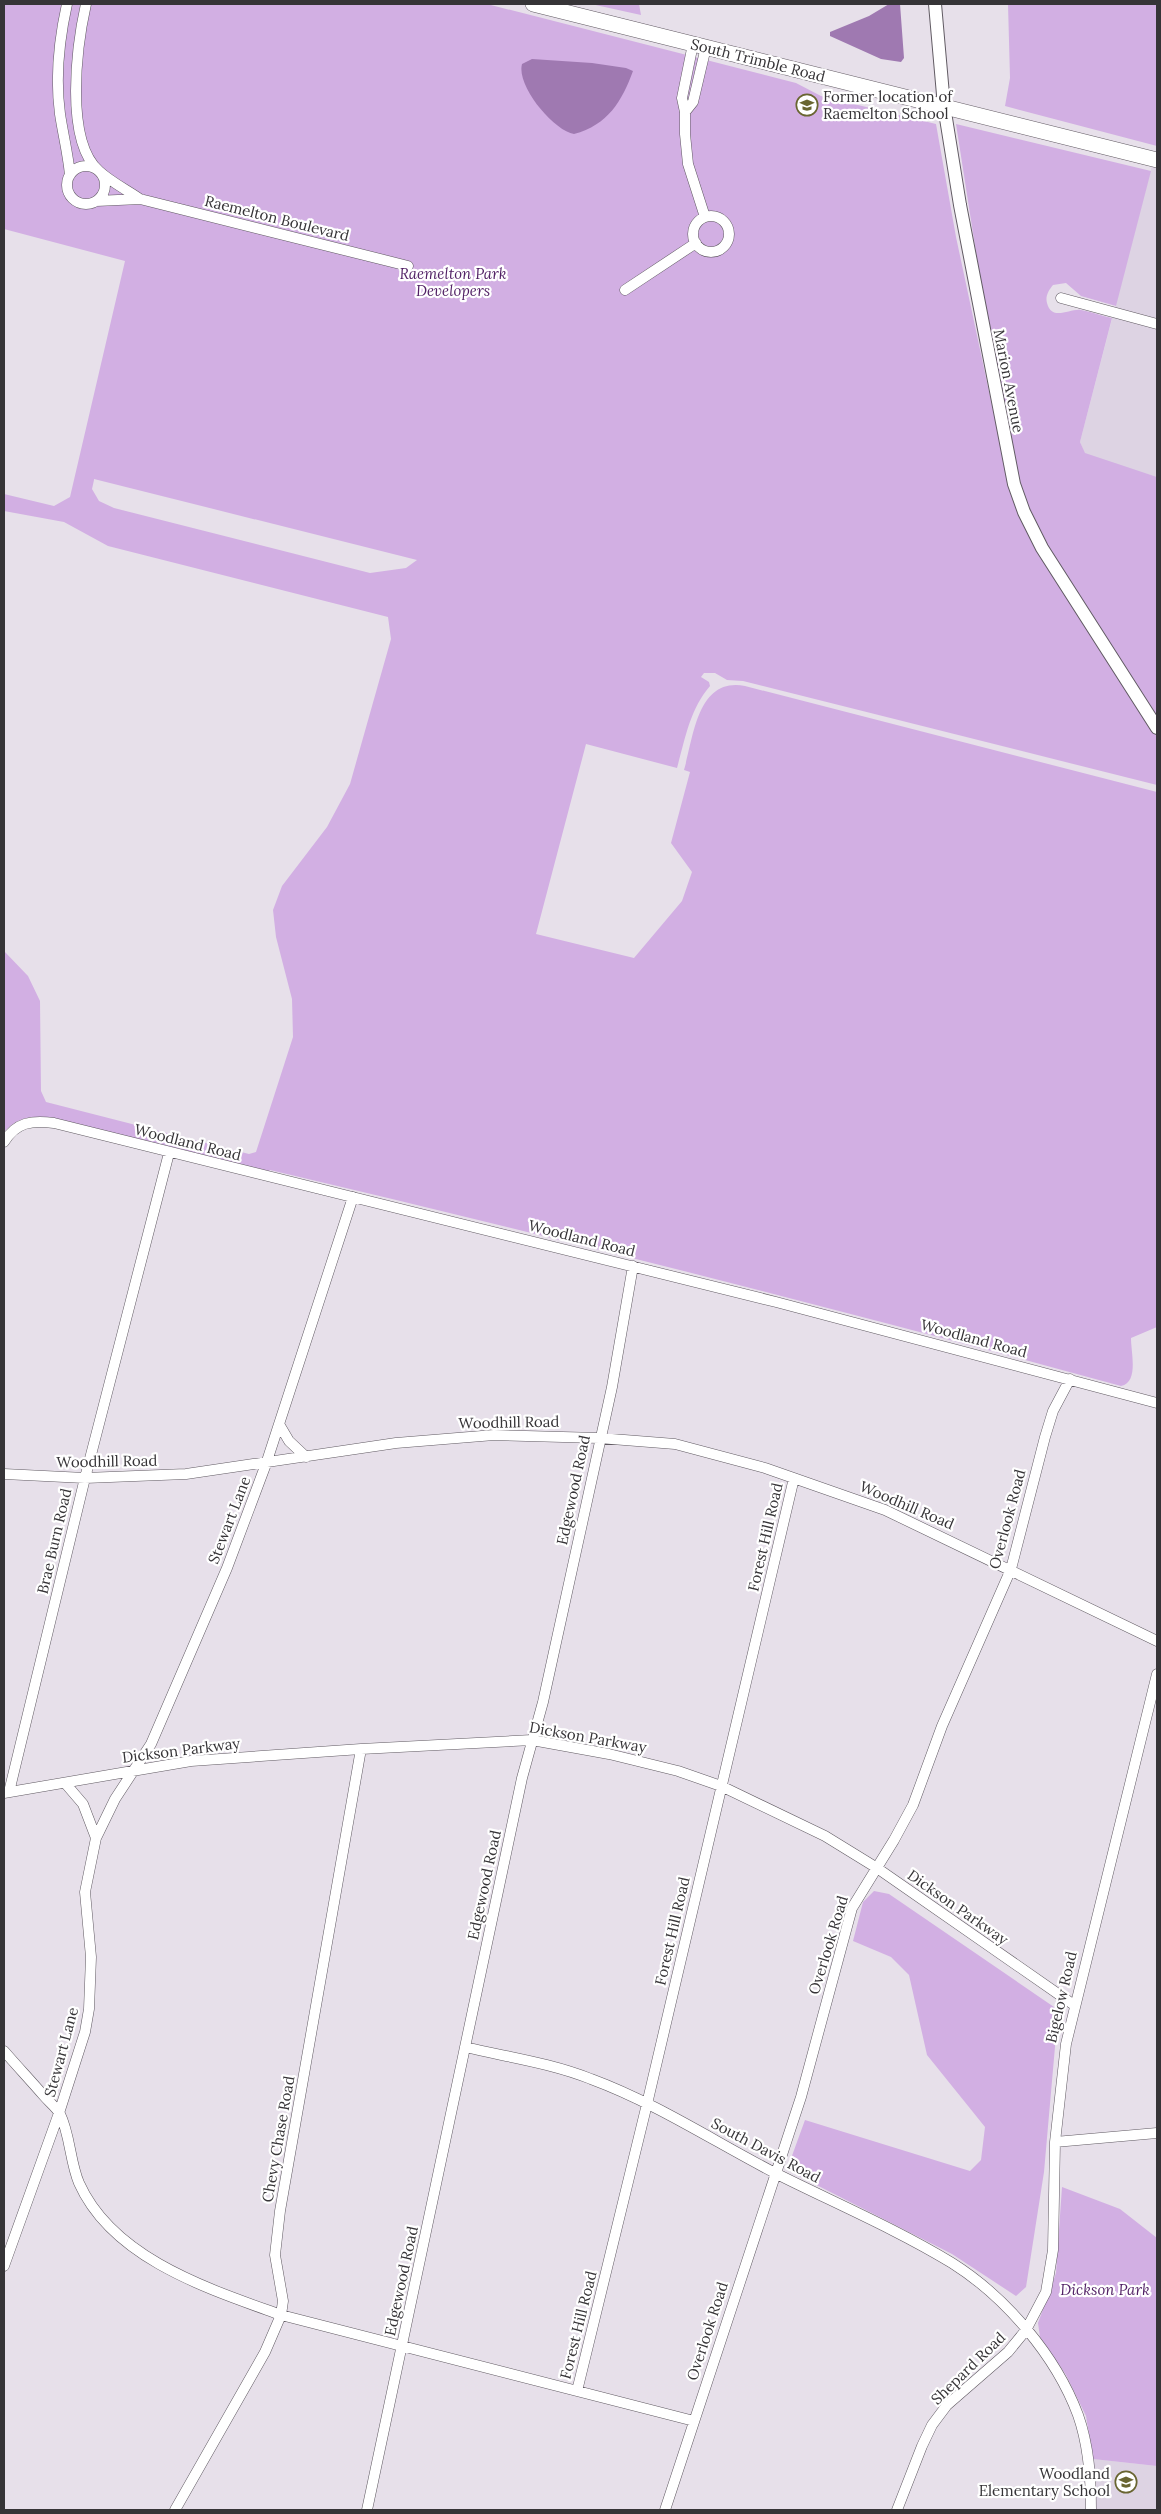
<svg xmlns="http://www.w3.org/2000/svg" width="1161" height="2514" font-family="Lora,serif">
<rect width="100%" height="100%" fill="#e7e0ea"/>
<path fill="#ddd3e3" d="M1157,146V477L1089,456L1085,454L1080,442Z
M1093,2459L1157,2466V2510H1094Z"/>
<path fill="#d2afe3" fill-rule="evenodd" d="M4,4H487L796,83L821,96L936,124L956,237L1007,476L1049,570L1157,737V785L743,681L727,680L715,673H704L701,677L709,682L710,686C690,709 685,739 677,768L586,744L536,934L634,958L682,901L692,872L671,843L690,772L684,770C694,737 697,677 745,686L1157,792V1327L1131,1338C1131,1353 1139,1382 1121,1386C839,1309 555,1237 270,1170L268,1172L46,1117C28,1116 16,1119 4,1132V951L28,976L40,1001L41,1091L46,1102L249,1154L256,1152L293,1037L292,999L276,937L273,910L282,886L327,827L350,784L391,639L388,617L108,546L64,522L4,511V494L54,506L70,497L125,261L4,229ZM94,480V479L417,560L406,568L370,573L114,508L99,501L92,489Z
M591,4H639L641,15Z
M1008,4H1157V146L1005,106L1010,78Z
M956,124L1151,171L1116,306L1081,296L1066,283L1053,285C1049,290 1045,296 1047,303C1052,322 1070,308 1081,310C1092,312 1102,316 1112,318L1080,442L1085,453L1157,477V719L1056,562L1036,526L1022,492L989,336Z
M874,1891L889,1894L1054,2007L1057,2024L1044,2172L1026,2287L1016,2296L952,2254L795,2174L789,2164L805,2120L970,2171L981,2160L985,2127L927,2055L909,1975L891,1957L853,1941L863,1902Z
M1062,2187L1120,2209L1157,2238V2466L1093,2459L1086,2416L1066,2375L1040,2337L1038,2323L1056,2273Z"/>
<path fill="#9f79b1" d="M889,4H900L904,58L901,62L881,59L830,36V32L869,16Z
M532,59L592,63L626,68L633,71C622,101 608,125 574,134C554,131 516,86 522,64Z"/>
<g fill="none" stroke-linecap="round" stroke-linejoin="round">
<g stroke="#605a62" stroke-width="11">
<path id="minor" d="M67,4C59,40 55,77 60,114C63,134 68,154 70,175
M86,4C77,44 64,140 99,171C111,182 127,190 140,199
M693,44L682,98L685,112V134L688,164L705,217
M685,112L693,102L706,47
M67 185a19 19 0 1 1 38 0a19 19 0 1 1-38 0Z
M96,201L140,199L408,266
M693 234a18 18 0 1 1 36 0a18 18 0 1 1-36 0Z
M625,290L696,243
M1061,298L1157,324
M4,1142C16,1122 32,1120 54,1123L776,1302L1157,1403
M279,1424L289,1441L306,1457
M4,1474L85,1478L186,1474L396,1443L494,1435L599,1438L675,1444L765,1468L885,1510L1157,1641
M9,1792L85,1478L169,1153
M4,1793L191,1761L361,1749L532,1740L609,1754L678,1771L721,1786L825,1836L877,1868L1074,2005
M96,1838L115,1799L151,1744L227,1568L266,1464L353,1197
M465,2047C507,2057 551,2063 591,2079C656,2103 715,2142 777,2174C835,2203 896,2229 952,2263C1006,2297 1056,2356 1078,2415C1089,2446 1091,2478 1091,2510
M4,2051C17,2066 31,2081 44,2096C49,2102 56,2107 60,2114C70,2134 70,2162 79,2183C113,2259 209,2289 281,2315L694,2421
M1055,2142L1157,2133
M4,2266L59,2113L85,2032L89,2009L91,1957L85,1892L96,1838L83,1804L65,1783
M577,2391L647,2104L794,1478
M175,2510L265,2352L281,2315L283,2301L275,2255L280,2211L361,1749
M367,2510L522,1778L543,1702L612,1387L633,1266
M665,2510L801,2097L852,1908L894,1840L913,1805L942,1726L1011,1569L1045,1437L1053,1411L1070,1379
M897,2510L922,2446L932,2425L947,2405L1008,2352L1026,2330L1046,2292L1053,2250L1055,2142L1066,2044L1157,1674"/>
</g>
<g stroke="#605a62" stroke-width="14">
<path id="tertiary" d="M935,4L944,106L960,205L1014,484L1024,512L1042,548L1157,728"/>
</g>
<g stroke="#605a62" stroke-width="16">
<path id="secondary" d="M533,4L1157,160"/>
</g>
<use href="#minor" stroke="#fff" stroke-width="10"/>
<use href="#tertiary" stroke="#fff" stroke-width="12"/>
<use href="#secondary" stroke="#fff" stroke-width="15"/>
</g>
<defs>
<g id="school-ring" transform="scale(1.125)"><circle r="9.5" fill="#fff" stroke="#696531" stroke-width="1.5"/><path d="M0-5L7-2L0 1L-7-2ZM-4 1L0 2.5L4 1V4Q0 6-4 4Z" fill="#696531"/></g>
</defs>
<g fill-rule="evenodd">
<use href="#school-ring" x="807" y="105"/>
<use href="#school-ring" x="1126" y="2482"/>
</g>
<g text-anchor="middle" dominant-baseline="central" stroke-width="4.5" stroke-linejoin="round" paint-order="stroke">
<g font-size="15" fill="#363437" stroke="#fff">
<text transform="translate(758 60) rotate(14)">South Trimble Road</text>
<text transform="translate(277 218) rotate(14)">Raemelton Boulevard</text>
<text transform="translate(1009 381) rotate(79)">Marion Avenue</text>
<text transform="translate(188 1142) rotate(14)">Woodland Road</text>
<text transform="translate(582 1238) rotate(14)">Woodland Road</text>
<text transform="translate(974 1338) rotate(15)">Woodland Road</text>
<text transform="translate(509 1422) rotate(-1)">Woodhill Road</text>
<text transform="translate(107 1461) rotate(-1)">Woodhill Road</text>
<text transform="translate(573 1490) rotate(-78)">Edgewood Road</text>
<text transform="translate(907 1505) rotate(23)">Woodhill Road</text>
<text transform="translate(1007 1519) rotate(-75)">Overlook Road</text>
<text transform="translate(229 1520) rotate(-69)">Stewart Lane</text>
<text transform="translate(765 1537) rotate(-77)">Forest Hill Road</text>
<text transform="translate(54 1541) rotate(-77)">Brae Burn Road</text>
<text transform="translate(588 1737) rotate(10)">Dickson Parkway</text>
<text transform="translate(181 1750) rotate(-7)">Dickson Parkway</text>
<text transform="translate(484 1885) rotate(-78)">Edgewood Road</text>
<text transform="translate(958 1907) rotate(35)">Dickson Parkway</text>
<text transform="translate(672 1931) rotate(-77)">Forest Hill Road</text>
<text transform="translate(828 1945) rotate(-73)">Overlook Road</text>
<text transform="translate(1061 1997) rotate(-77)">Bigelow Road</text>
<text transform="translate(61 2052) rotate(-75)">Stewart Lane</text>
<text transform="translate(278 2139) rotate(-80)">Chevy Chase Road</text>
<text transform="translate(766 2150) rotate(28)">South Davis Road</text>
<text transform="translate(401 2281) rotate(-78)">Edgewood Road</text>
<text transform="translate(578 2325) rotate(-76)">Forest Hill Road</text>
<text transform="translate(707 2331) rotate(-72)">Overlook Road</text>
<text transform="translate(968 2368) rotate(-44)">Shepard Road</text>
</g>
<g font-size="15" fill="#363437" stroke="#fff" text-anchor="start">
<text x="823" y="96">Former location of<tspan x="823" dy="17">Raemelton School</tspan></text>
<text x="1110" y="2473" text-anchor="end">Woodland<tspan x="1110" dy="17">Elementary School</tspan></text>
</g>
<g font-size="15" font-style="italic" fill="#501f64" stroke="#fff">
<text x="453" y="273">Raemelton Park<tspan x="453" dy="17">Developers</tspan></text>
<text x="1105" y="2289">Dickson Park</text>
</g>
</g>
<rect width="1161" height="2514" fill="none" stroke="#363437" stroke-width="10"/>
</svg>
